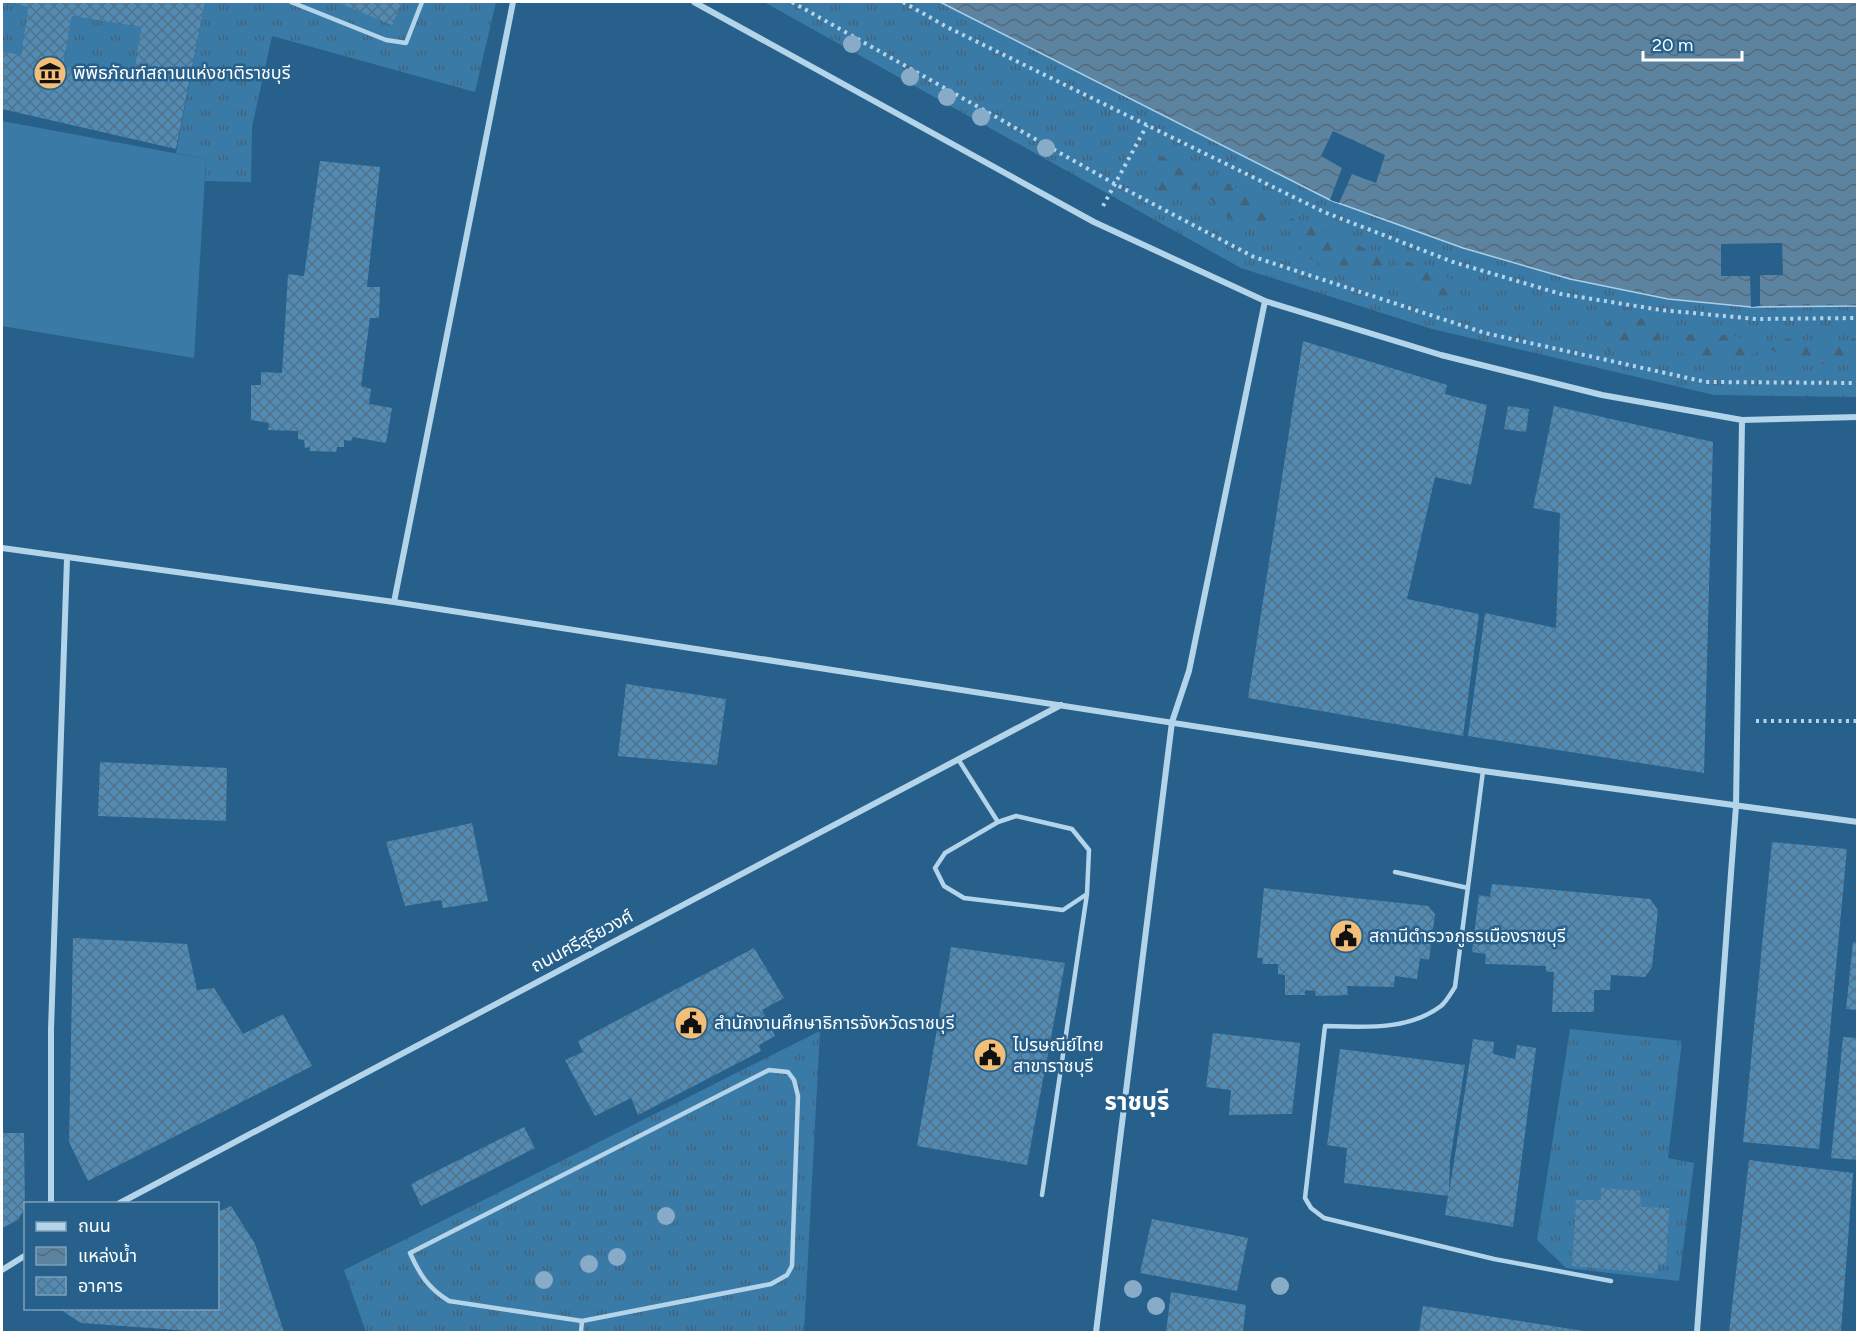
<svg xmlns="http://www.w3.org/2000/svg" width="1859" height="1334" font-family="Figtree,'Noto Sans Thai',sans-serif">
<defs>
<pattern id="grass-tufts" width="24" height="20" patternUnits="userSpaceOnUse" patternTransform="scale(1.5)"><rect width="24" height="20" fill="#3a7aa7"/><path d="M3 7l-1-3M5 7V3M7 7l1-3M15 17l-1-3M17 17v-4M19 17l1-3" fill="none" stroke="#43637a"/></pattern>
<pattern id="forest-firs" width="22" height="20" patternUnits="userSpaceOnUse" patternTransform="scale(1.5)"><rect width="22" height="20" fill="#3a7aa7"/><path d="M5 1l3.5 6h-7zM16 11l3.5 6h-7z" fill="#43637a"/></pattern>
<pattern id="water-waves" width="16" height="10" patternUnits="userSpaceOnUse" patternTransform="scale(1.5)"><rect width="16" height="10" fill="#5c83a0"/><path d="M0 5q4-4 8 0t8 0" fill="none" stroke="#556a7a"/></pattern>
<pattern id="building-cross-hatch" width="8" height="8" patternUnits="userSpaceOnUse" patternTransform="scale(1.5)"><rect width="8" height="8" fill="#528bb3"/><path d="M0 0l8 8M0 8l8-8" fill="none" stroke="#50728a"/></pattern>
</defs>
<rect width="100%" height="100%" fill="#26608b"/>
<path fill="url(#grass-tufts)" d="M2,2L28,7L21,55L2,51Z
M205,2H496L475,92L272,36L252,127L251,182L205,181L206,159L176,153Z
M764,2H940L1330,200L1463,248L1570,279L1668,299L1751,307L1857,306V397L1714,395L1432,329L1241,268Z
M72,16L141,27L133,80L63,66Z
M1570,1029L1682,1041L1668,1158L1694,1163L1679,1281L1566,1268L1537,1240Z
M820,1031L804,1332H366L344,1270Z"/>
<path fill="url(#forest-firs)" d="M1151,153L1197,170L1199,186L1196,189L1160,191L1151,182Z
M1209,173L1295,220V227C1248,229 1242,235 1209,197Z
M1307,224L1386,257V263C1358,279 1328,272 1303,254L1299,232Z
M1396,257L1453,280L1455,297L1446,308H1435C1421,295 1397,276 1396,257Z
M1649,318L1658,325L1661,336L1654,346L1610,352L1602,344L1601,329L1613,319Z
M1682,334L1728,335L1756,341L1758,352C1726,367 1709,365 1677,351L1674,340Z
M1778,335C1799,344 1831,347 1853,338L1857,340V357L1848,363L1806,365L1771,350V342Z"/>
<path fill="#3a7aa7" d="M2,121L206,159L194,358L2,326Z"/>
<path fill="url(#water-waves)" stroke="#a8d0ea" stroke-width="1.5" d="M940,2H1857V306L1751,307L1668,299L1570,279L1463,248L1330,200Z"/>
<path fill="#26608b" d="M1333,131L1385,155L1376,183L1352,174L1339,203L1330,200L1342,168L1321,156Z
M1782,243L1783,275H1760V306L1751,307L1750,276H1721V244Z"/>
<path fill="url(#building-cross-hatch)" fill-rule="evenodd" d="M5,2H205L176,149L2,109V51L21,55L28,7ZM72,16L141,27L133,80L63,66Z
M337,2H402L392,25Z
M320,161L380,167L367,287H380L379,318H370L361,386L371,389L369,404L392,408L386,443L353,437L351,441L344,440V447H337L336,452L310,451V447L305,448L304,440L298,439V431L268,430L269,423L251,420V385H261V372L282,373L288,274L304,276Z
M1303,341L1447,385L1445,394L1487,405L1471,485L1435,477L1407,599L1479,614L1463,736L1248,698Z
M1508,406L1529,409L1526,432L1504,429Z
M1554,406L1713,442L1704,773L1468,736L1485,613L1556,628L1560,513L1533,508Z
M626,684L726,699L717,765L618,756Z
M100,762L227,768L226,821L98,816Z
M472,823L488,901L443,908L441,900L405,906L386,842Z
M1772,842L1847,849L1819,1149L1743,1142Z
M1492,884L1650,899L1658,910L1652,967L1645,977L1611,975L1610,990H1594V1012H1552L1554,972H1546V966L1485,964L1486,954L1472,952L1479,895L1490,897Z
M1264,888L1428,906L1435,914L1429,960L1420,958L1417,979L1395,976L1394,987L1347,986L1348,995L1316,996L1315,991L1305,990V995H1285V975L1278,974V964H1262L1263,958H1257Z
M73,938L187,944L197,990L214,988L243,1034L283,1014L312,1066L88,1181L69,1142Z
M1853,942L1858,943V1010L1846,1009Z
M951,947L1065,963L1027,1165L917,1146Z
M754,948L784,998L762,1010L775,1036L759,1045L761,1051L638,1115L631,1098L595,1116L565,1060L583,1052L578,1041Z
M1213,1033L1300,1043L1292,1114L1229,1115L1231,1090L1206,1087Z
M1843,1037L1858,1038V1160L1831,1158Z
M1473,1039L1494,1042L1493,1054L1515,1059L1517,1045L1536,1048L1513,1227L1445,1215L1448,1196L1344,1183L1347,1148L1327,1145L1340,1049L1465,1065L1450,1161L1449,1193Z
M524,1127L535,1148L421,1206L411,1184Z
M2,1133H24L25,1209L18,1220L2,1228Z
M1749,1160L1853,1173L1841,1332H1729Z
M1601,1188L1640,1191L1641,1207L1669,1208L1666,1265L1658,1264L1657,1274L1572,1266L1576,1200H1601Z
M231,1206L255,1244L284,1332H204L81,1323L58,1308H218V1212Z
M1152,1219L1248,1238L1237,1291L1140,1273Z
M1171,1292L1246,1305L1243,1332H1166Z
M1423,1306L1584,1331L1583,1332H1419Z"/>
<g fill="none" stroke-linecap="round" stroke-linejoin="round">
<path stroke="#b4d4ea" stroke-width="4" stroke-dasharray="3 4.5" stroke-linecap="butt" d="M792,2L1115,184L1254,257L1485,333L1706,382L1858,383
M903,2L947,27L1324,212L1453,262L1561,294L1661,310L1756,319L1858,318
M1103,206L1147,125
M1756,721H1858"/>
<path stroke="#b4d4ea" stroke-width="4.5" d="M291,2L386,40L406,43L422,2
M958,759L998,822L1016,816L1072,829L1089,850L1087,894L1063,910L964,898L944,886L935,868L945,853L998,822
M1483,771L1455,987C1451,993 1446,1002 1441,1006C1408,1031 1363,1027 1325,1026L1305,1198L1311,1208L1324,1218L1494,1259L1611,1281
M1395,872L1468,888
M769,1070L788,1072L794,1080L798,1096L792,1266L787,1275L771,1284L582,1321L449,1301C428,1288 420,1275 410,1253Z
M1042,1195L1087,894
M581,1332L582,1321"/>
<path stroke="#b4d4ea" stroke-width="6" d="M694,2L1094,222L1265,301L1441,355L1602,395L1742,420L1858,417
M2,548L394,602L1483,771L1858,822
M394,602L513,2
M51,1204V1029L67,559
M118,1204L1061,705
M2,1270L26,1255
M1096,1332L1172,722L1189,671L1265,301
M1697,1332L1736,806L1742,420"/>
</g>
<g fill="#88acc7">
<circle cx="852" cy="44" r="9"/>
<circle cx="910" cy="77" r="9"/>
<circle cx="947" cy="97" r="9"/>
<circle cx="981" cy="117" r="9"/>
<circle cx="1046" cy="148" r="9"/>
<circle cx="666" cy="1216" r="9"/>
<circle cx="617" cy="1257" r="9"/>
<circle cx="589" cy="1264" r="9"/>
<circle cx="544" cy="1280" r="9"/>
<circle cx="1280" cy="1286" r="9"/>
<circle cx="1133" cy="1289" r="9"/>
<circle cx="1156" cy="1306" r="9"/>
</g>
<defs>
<g id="museum-disc" transform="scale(1.725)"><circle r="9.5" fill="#f3bf78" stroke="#26608b"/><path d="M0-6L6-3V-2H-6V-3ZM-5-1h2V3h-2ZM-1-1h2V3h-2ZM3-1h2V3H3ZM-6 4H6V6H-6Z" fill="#111"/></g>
<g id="civic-disc" transform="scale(1.725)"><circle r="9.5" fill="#f3bf78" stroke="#26608b"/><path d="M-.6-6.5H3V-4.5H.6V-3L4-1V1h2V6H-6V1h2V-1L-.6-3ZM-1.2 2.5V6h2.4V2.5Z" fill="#111"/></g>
</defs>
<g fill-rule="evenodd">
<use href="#museum-disc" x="50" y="73"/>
<use href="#civic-disc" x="1346" y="936"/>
<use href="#civic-disc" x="691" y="1023"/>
<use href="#civic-disc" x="990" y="1055"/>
</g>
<g text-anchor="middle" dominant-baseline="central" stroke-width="5" stroke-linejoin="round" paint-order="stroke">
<g font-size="18" fill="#fff" stroke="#26608b" text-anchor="start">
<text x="73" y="73">พิพิธภัณฑ์สถานแห่งชาติราชบุรี</text>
<text x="1369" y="936">สถานีตำรวจภูธรเมืองราชบุรี</text>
<text x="714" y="1023">สำนักงานศึกษาธิการจังหวัดราชบุรี</text>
<text x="1013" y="1045">ไปรษณีย์ไทย<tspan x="1013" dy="21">สาขาราชบุรี</tspan></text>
</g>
<g font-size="18" fill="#fff" stroke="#26608b">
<text transform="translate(582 941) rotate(-28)">ถนนศรีสุริยวงศ์</text>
</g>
<g font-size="24" font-weight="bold" fill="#fff" stroke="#26608b">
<text x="1137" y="1101">ราชบุรี</text>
</g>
</g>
<rect width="1859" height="1334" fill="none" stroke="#ffffff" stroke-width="6"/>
<rect x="24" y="1202" width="195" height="108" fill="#26608b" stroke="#7da0b9" stroke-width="1.5"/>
<rect x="36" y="1222" width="30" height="9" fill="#b4d4ea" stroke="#7da0b9" stroke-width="1.5"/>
<text x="78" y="1232" font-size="18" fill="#ffffff">ถนน</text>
<rect x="36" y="1247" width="30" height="18" fill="url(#water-waves)" stroke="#7da0b9" stroke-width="1.5"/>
<text x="78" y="1262" font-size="18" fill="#ffffff">แหล่งน้ำ</text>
<rect x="36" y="1277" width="30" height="18" fill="url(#building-cross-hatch)" stroke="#7da0b9" stroke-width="1.5"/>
<text x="78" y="1292" font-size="18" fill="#ffffff">อาคาร</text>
<path d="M1643 51v9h99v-9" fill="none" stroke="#ffffff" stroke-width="3"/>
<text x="1652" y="51" font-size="18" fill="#ffffff" stroke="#26608b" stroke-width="4.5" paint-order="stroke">20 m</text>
</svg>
